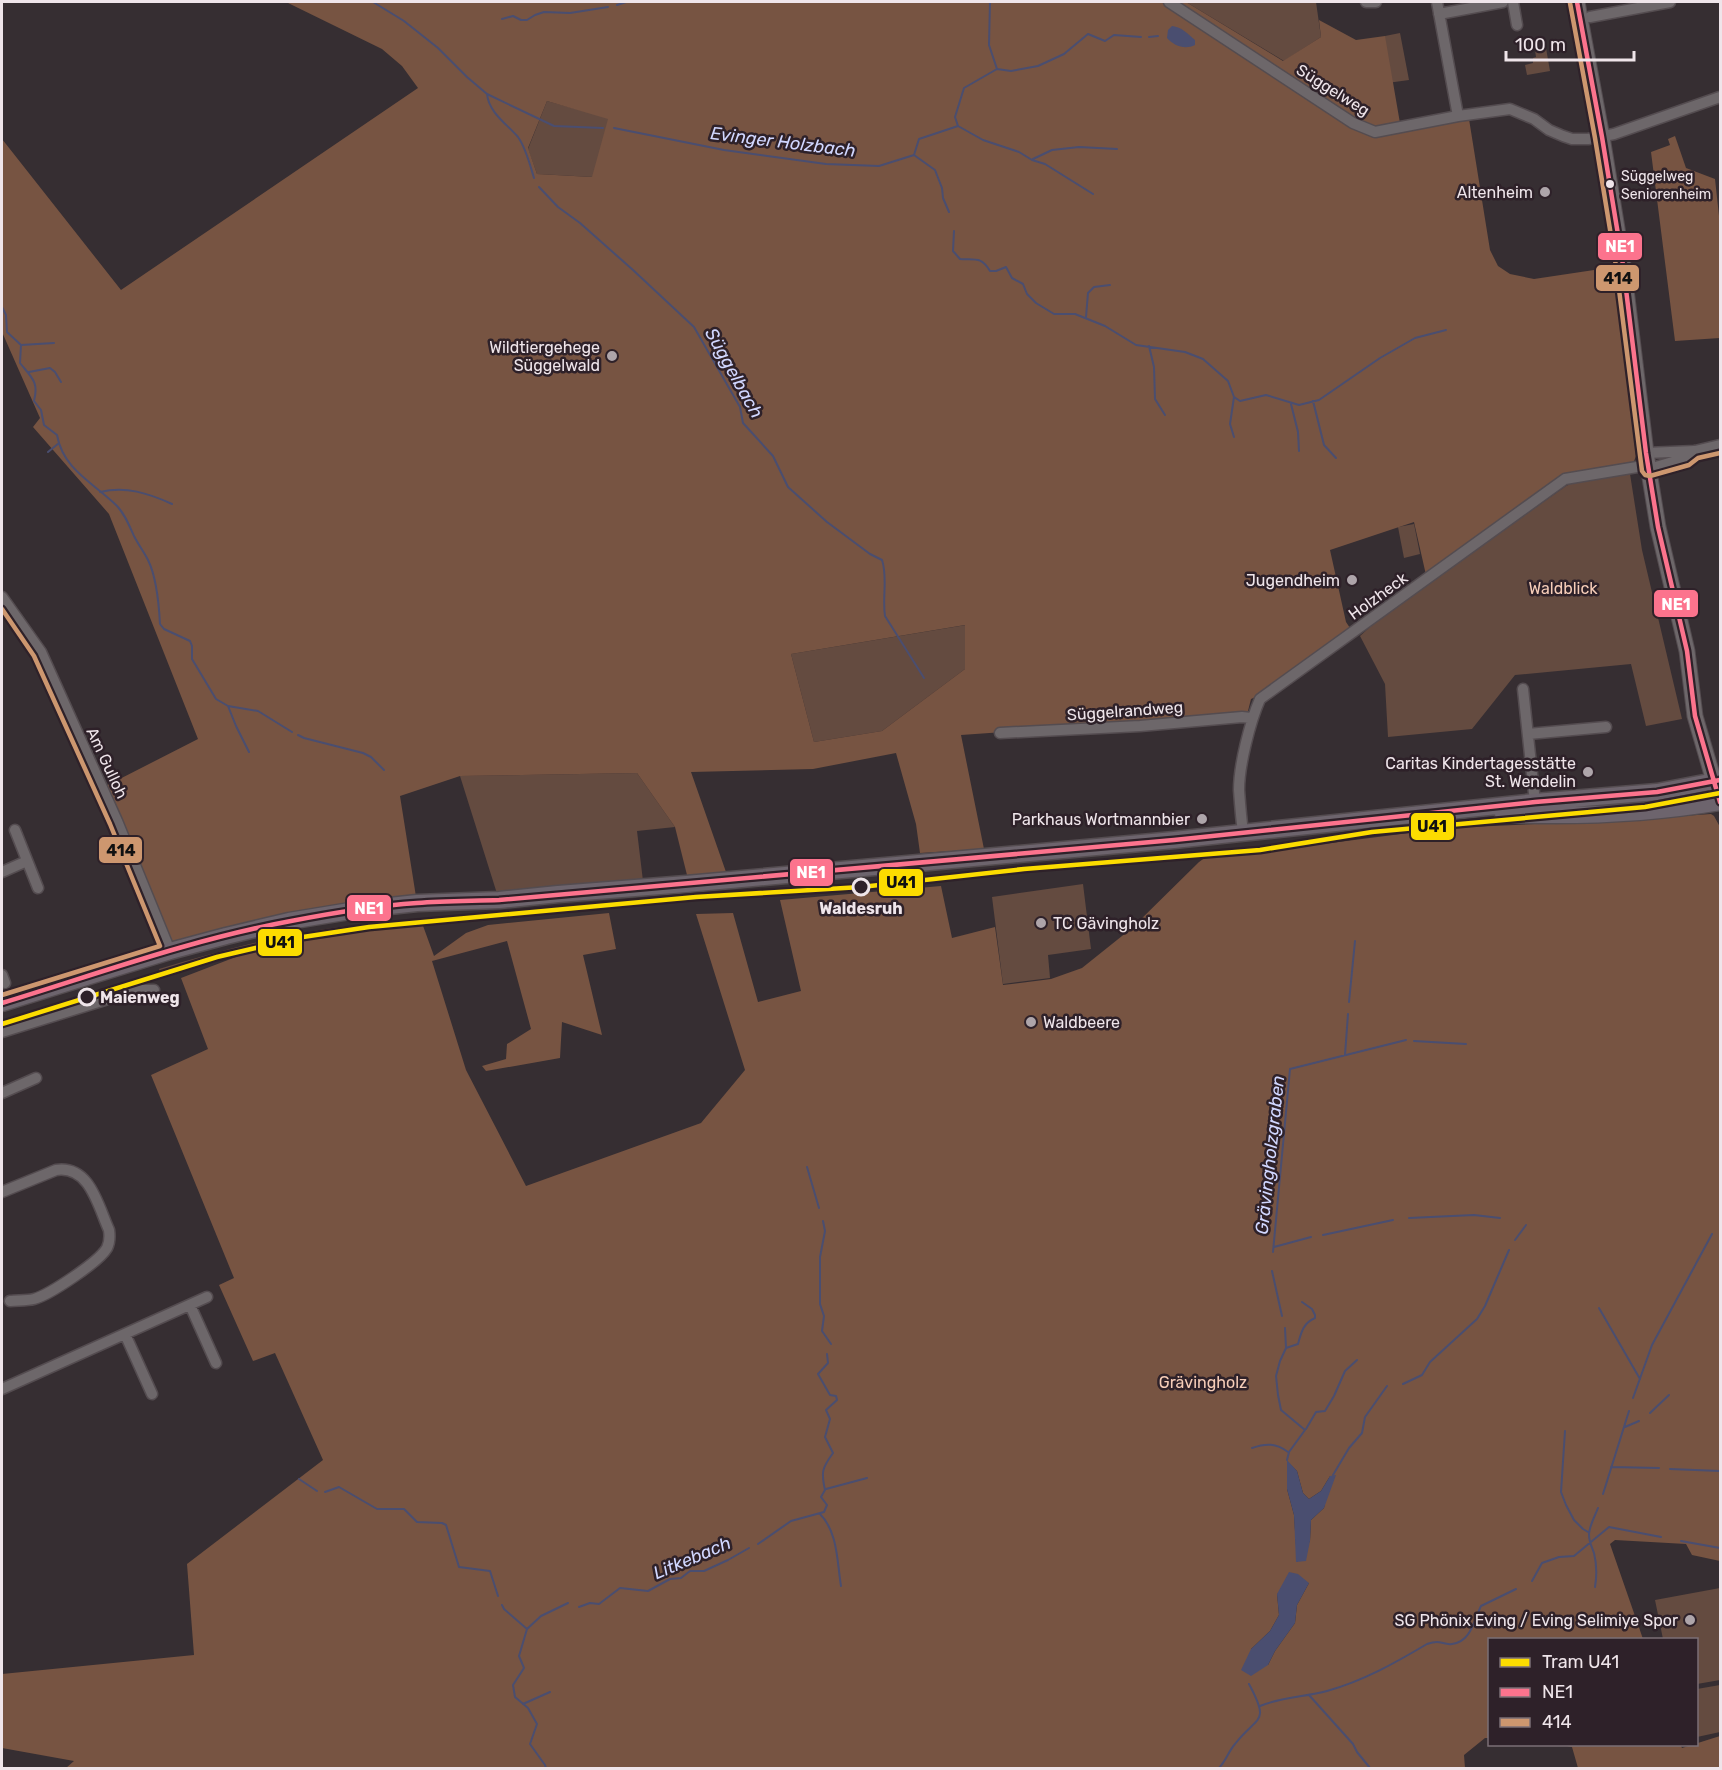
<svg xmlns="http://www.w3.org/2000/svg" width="1722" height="1770" font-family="Rubik,sans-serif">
<rect width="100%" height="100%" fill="#362e32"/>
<path fill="#644b40" d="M1186,2H1316L1321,37L1284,61Z
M1400,33L1409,80L1380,84L1385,36Z
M1546,48L1550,71L1527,75L1525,65L1533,63V58L1536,57L1535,50Z
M547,101L609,118L593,177L537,174L528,149Z
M1630,474L1642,550L1682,719L1646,726L1631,664L1515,675L1472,729L1388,737L1385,684L1360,636L1371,626L1429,583L1566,486L1572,483Z
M1414,524L1420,554L1404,558L1398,527Z
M966,625L965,669L882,731L814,742L791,654Z
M637,773L675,827L637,831L643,881L499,900L460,776Z
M1083,884L1091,949L1048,955L1050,978L1003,984L992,897Z
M347,926V927C284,937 222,952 160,973L159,969C221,950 283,934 347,926Z
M1720,1588V1680L1697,1684L1696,1640L1663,1639L1655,1600Z
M1720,1685V1732L1697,1737V1689Z"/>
<path fill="#775442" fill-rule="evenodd" d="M286,2H1186L1283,61L1321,37L1319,20L1356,40L1385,36L1401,129L1469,119L1490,250L1498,266L1510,274L1534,279L1614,267L1636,456L1633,464L1571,473L1426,575L1414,522L1330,550L1346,622L1350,628L1273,689L1251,699L1247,715L961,735L984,849L920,853L916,824L896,753L813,769L691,772L726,872L687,875L675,827L637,773L460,776L400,796L417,903L170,951L102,788L198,739L109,514L33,427L40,418L2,332V139L121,290L418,88L402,66L382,49ZM547,101L608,119L592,177L537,174L528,148ZM965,625V669L882,731L814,742L791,654Z
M1675,136L1686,168L1715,179L1720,225V338L1675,341L1651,152L1670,145L1668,139Z
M1711,814L1714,816L1720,827V1561L1692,1555L1686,1544L1615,1540L1610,1544L1643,1639L1490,1640L1489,1738H1485L1464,1755L1465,1768H66L74,1761L2,1748V1674L194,1655L187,1564L323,1460L275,1353L253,1361L219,1285L234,1278L151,1075L208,1049L181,978L254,950L319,938L422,923L434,956L466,933L488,925L609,913L616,949L583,955L602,1035L562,1022L560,1058L486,1071L482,1066L506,1059L507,1044L531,1029L507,941L432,961L466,1070L526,1186L701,1123L745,1070L696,914L733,913L758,1002L801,991L780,900L941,886L952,938L995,927L1003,985L1051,979L1082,968L1132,928L1199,862L1206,857L1268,851L1448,828L1625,820ZM1287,1461L1297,1471L1303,1493L1309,1499L1321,1491L1330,1476L1324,1508L1311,1520L1310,1541L1297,1562L1294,1515L1287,1489ZM1309,1583L1297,1605L1295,1623L1275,1651L1268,1665L1251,1649L1270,1631L1279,1615L1277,1594Z
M1720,1736V1768H1578L1572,1747L1562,1745L1680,1744L1682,1748Z"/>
<path fill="#4a4e70" d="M1172,26C1182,27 1188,34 1195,40V45C1185,50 1174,46 1167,38L1168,30Z
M1287,1460L1297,1471L1303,1493L1309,1499L1321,1491L1330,1476L1336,1475L1324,1508L1311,1520L1310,1541L1306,1561L1296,1562L1294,1515L1287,1489Z
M1289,1572L1298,1574L1309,1583L1297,1605L1295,1623L1275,1651L1268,1665L1251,1676L1241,1670L1251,1649L1270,1631L1279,1615L1277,1594Z"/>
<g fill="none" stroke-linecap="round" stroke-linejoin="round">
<path stroke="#4a4e70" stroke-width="2" d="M373,2L404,21L438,48L467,77L487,94L554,126L603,128
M990,2L989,45L997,69
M617,5L626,2
M502,19L513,16L521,20H527L535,15L544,12L570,13L608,7
M1149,37L1158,36
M487,94C489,113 507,124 518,137C526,148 530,165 534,178
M958,126L983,140L1019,152L1032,160L1045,164L1093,194
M614,128L724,150L826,164L879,166L914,155
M914,155L919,139L958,126L955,117L964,88L997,69L1011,71L1038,66L1064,54L1088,34L1105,41L1114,35L1141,37
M914,155L935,170L942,188L943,198L949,212
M1033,159L1052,150L1079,147L1117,149
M539,187L558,207L580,223L633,270L694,327L740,407L743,423L773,456L788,487L827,522L870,554L882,560C888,578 882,597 885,616L924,678
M954,231L953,251L960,259C975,260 981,256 990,271H996L1006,267L1012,278L1023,284L1027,294L1036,303L1054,314H1075L1105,326L1136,345L1185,352L1203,359L1228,381L1234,397L1240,401L1266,395L1299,405L1319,400L1380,358L1415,338L1446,330
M2,307L6,315L7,332L21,345L20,363C32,378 39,382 34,401L41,410L44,425L57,435C63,469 92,482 115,504C124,512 129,525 134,536C138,544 144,552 148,560C157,578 159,605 160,624L164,629L190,641L192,646V659L216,699L228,706L258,711L292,732
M1086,317L1088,293L1094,287L1110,285
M21,345L54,343
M1149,346L1154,367L1155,399L1165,415
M29,372L50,368L55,372L61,382
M1313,401L1324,445L1336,458
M1291,404L1298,432L1299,451
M1234,437L1230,424L1234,397
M48,452L59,443
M100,492C126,486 148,493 172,504
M228,706L236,726L249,752
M298,735L304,738L363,753L371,757L384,770
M1349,1002L1355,941
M1414,1041L1466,1044
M1345,1055L1348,1014
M807,1167L819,1208
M1409,1218L1474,1215L1500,1218
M823,1221L825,1231L820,1257V1304L824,1316L822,1331L831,1344
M1323,1235L1393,1220
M1515,1240L1526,1225
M1274,1247L1311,1237
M1273,1252L1290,1069L1406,1040
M1272,1271L1282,1316
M1599,1308L1640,1379
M1285,1328L1286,1348L1280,1361L1276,1376L1278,1395L1281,1410L1305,1430L1289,1452L1287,1460
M1286,1348L1298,1344C1301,1333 1303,1323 1315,1318V1315L1312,1309L1302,1302
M1403,1384L1422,1375L1430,1362L1477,1319L1485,1306L1509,1250
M1633,1398L1652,1345L1712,1234
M1650,1413L1669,1395
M1625,1427L1639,1421
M1306,1429L1316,1412L1325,1411L1334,1396L1345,1371L1357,1360
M1565,1431L1561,1492L1566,1505L1574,1520L1583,1529L1588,1532
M1252,1448C1266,1443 1276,1443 1288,1452
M1611,1467L1659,1468
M1670,1469L1720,1471
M1333,1475L1349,1448L1362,1433L1365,1417L1387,1386
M299,1479L317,1491
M826,1489L867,1478
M325,1492L339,1487L377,1509H404L417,1522L442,1523L446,1525L459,1567L490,1571L498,1596
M1603,1494L1629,1411
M820,1514C838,1532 837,1562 841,1586
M1681,1541L1720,1548
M758,1544L791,1521L824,1512L827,1505L821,1497L825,1490C821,1472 822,1468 833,1453L825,1437L830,1419L826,1410L837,1400L836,1396L830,1395L818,1374L828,1363L827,1354
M1532,1581L1542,1563L1559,1557L1574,1556L1609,1527L1661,1537
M1595,1587C1597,1575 1597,1565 1594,1553C1592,1547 1589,1542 1589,1535C1589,1526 1595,1516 1598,1508
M502,1605L504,1609L527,1629
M579,1607L590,1603L599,1604L620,1588L648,1591L670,1579L681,1578L690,1571H704L728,1560L749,1548
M527,1629L519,1656L524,1668L513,1685L515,1697L528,1708L537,1724L530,1744L545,1765L546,1768
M527,1629L541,1616L568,1603
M1309,1695L1353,1744L1357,1752L1370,1768
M523,1704L550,1692
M1260,1706C1281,1697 1305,1697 1327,1691C1363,1681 1395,1663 1427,1644C1430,1643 1434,1642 1437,1642C1442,1642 1446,1645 1452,1644C1471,1642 1474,1620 1481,1606L1516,1589
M1219,1768C1226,1761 1228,1752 1235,1744C1257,1715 1271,1725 1249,1684"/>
<g stroke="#544c50" stroke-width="13">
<path id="minor" d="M1169,2L1353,123L1375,132L1458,116L1510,109L1534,119L1549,130L1563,136L1572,139H1588L1614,134L1720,97
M1366,2H1376
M1437,2L1458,116
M1513,2L1517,25
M1439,14L1503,2
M1590,17L1670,2
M1646,453L1695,451L1720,445
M1649,469L1686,458L1694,451
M2,597L41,652L117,821L170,951
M1523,689L1535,802
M1000,733L1140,726L1242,717L1251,718
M1528,734L1606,727
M15,830L38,888
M1243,832C1241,818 1240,804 1239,790C1239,765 1250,722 1260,699L1565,479L1637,467
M2,872L27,861
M2,975L5,983
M2,1032L137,990H154
M2,1093L36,1078
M2,1192L56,1170C90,1165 98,1206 109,1230C110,1237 110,1242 107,1248C99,1262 49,1295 34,1299C26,1301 17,1300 10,1301
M190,1305L216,1363
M125,1334L152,1394
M2,1389L207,1297"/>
</g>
<g stroke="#544c50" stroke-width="17">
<path id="secondary" d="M1577,2L1602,137L1623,265L1646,453L1658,527L1687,651L1695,716L1720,802"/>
</g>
<g stroke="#544c50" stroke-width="19">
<path id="primary" d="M1503,814C1575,817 1649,814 1720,802
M2,1003L170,951L226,936L289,921L362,909L417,903L499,900L558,894L686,884L1174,840L1535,802L1657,792L1720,780"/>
</g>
<use href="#minor" stroke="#6d676a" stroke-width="10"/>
<use href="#secondary" stroke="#6d676a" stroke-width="15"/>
<use href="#primary" stroke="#6d646d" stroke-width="16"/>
<g stroke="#2e2129" stroke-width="9">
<path id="bus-1" d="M1577,2L1602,137L1623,265L1646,453L1658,527L1687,651L1695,716L1720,802
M2,1003C97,974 193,939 291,921C332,913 375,906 417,903C444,901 472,901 499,900L1174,840L1535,802L1657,792L1720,780"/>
</g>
<g stroke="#2e2129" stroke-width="9">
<path id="bus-2" d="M1570,3L1595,138L1616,266L1642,471L1645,475L1650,476L1689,465L1698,458L1720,453
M2,609L34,656L110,824L160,946L2,995"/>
</g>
<use href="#bus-1" stroke="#fc738d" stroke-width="4.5"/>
<use href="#bus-2" stroke="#cd976f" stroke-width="4.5"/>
<g stroke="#2e2129" stroke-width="9">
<path id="tram-1" d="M2,1024L217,957L303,937L369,927L696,897L861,887L1024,869L1260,850L1372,832L1645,807L1720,793"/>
</g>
<use href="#tram-1" stroke="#fcdc00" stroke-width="4.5"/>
</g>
<circle fill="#efe5ea" stroke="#2e2129" stroke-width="2" cx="1610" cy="184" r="5"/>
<g fill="#aea5aa" stroke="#2e2129" stroke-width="2">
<circle cx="1545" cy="192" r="6"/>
<circle cx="612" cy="356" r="6"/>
<circle cx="1352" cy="580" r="6"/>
<circle cx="1588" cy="772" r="6"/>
<circle cx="1202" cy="819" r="6"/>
<circle cx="1041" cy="923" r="6"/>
<circle cx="1031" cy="1022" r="6"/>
<circle cx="1690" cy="1620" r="6"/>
</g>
<g fill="#2e2129" stroke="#efe5ea" stroke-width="3">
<circle cx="861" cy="887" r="8"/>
<circle cx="87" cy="997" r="8"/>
</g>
<g text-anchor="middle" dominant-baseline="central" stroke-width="5" stroke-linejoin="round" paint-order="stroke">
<g font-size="14" fill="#efe5ea" stroke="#2e2129" text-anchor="start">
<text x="1621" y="176">Süggelweg<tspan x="1621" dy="18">Seniorenheim</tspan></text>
</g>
<g font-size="16" fill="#efe5ea" stroke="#2e2129">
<text transform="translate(1333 90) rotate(32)">Süggelweg</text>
<text transform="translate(1378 596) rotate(-36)">Holzheck</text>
<text transform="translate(1125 711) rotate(-4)">Süggelrandweg</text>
<text transform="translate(107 763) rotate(65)">Am Gulloh</text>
</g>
<g font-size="16" fill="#efe5ea" stroke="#2e2129" text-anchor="end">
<text x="1533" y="192">Altenheim</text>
<text x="600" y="347">Wildtiergehege<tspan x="600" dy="18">Süggelwald</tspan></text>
<text x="1340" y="580">Jugendheim</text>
<text x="1576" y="763">Caritas Kindertagesstätte<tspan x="1576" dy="18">St. Wendelin</tspan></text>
<text x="1190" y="819">Parkhaus Wortmannbier</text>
<text x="1053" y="923" text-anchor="start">TC Gävingholz</text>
<text x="1043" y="1022" text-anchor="start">Waldbeere</text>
<text x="1678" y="1620">SG Phönix Eving / Eving Selimiye Spor</text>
</g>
<g font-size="16" fill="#f6cdb8" stroke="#2e2129">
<text x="1563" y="588">Waldblick</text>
<text x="1203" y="1382">Grävingholz</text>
</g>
<g font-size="16" font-weight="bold" fill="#efe5ea" stroke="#2e2129">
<text x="861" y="908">Waldesruh</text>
<text x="100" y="997" text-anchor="start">Maienweg</text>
</g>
<g font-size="18" font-style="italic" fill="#d1d7ff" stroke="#2e2129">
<text transform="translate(783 142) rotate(7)">Evinger Holzbach</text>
<text transform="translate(734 373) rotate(61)">Süggelbach</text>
<text transform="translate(1270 1155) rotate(-84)">Grävingholzgraben</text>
<text transform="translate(692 1558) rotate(-23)">Litkebach</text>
</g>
</g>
<g stroke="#2e2129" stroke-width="2">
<rect x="1597" y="232" width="46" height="29" rx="6" fill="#fc738d"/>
<rect x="1595" y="264" width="45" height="28" rx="6" fill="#cd976f"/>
<rect x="1653" y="589" width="46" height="29" rx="6" fill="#fc738d"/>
<rect x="1410" y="812" width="45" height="29" rx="6" fill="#fcdc00"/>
<rect x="98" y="836" width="45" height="28" rx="6" fill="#cd976f"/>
<rect x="789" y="858" width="45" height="29" rx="6" fill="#fc738d"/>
<rect x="878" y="868" width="46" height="29" rx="6" fill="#fcdc00"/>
<rect x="346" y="894" width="46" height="28" rx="6" fill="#fc738d"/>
<rect x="257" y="928" width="46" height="29" rx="6" fill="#fcdc00"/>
</g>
<g font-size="16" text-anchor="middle" font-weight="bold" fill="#fff">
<text x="1620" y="252">NE1</text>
<text x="1676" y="610">NE1</text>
<text x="811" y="878">NE1</text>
<text x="369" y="914">NE1</text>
</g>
<g font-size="16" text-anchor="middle" font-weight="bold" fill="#111">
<text x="1618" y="284">414</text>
<text x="1432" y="832">U41</text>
<text x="121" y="856">414</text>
<text x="901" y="888">U41</text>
<text x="280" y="948">U41</text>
</g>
<rect width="1722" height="1770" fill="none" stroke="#efe5ea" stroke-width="6"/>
<rect x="1488" y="1638" width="210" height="108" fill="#2e2129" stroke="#7b6f76" stroke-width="1.5"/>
<rect x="1500" y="1658" width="30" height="9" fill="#fcdc00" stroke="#7b6f76" stroke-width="1.5"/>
<text x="1542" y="1668" font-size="18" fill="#efe5ea">Tram U41</text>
<rect x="1500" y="1688" width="30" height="9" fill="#fc738d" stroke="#7b6f76" stroke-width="1.5"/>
<text x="1542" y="1698" font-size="18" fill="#efe5ea">NE1</text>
<rect x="1500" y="1718" width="30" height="9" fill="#cd976f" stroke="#7b6f76" stroke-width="1.5"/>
<text x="1542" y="1728" font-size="18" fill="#efe5ea">414</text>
<path d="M1506 51v9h128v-9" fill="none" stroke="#efe5ea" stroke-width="3"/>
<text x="1515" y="51" font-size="18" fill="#efe5ea" stroke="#2e2129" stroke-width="4.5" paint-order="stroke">100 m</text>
</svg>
